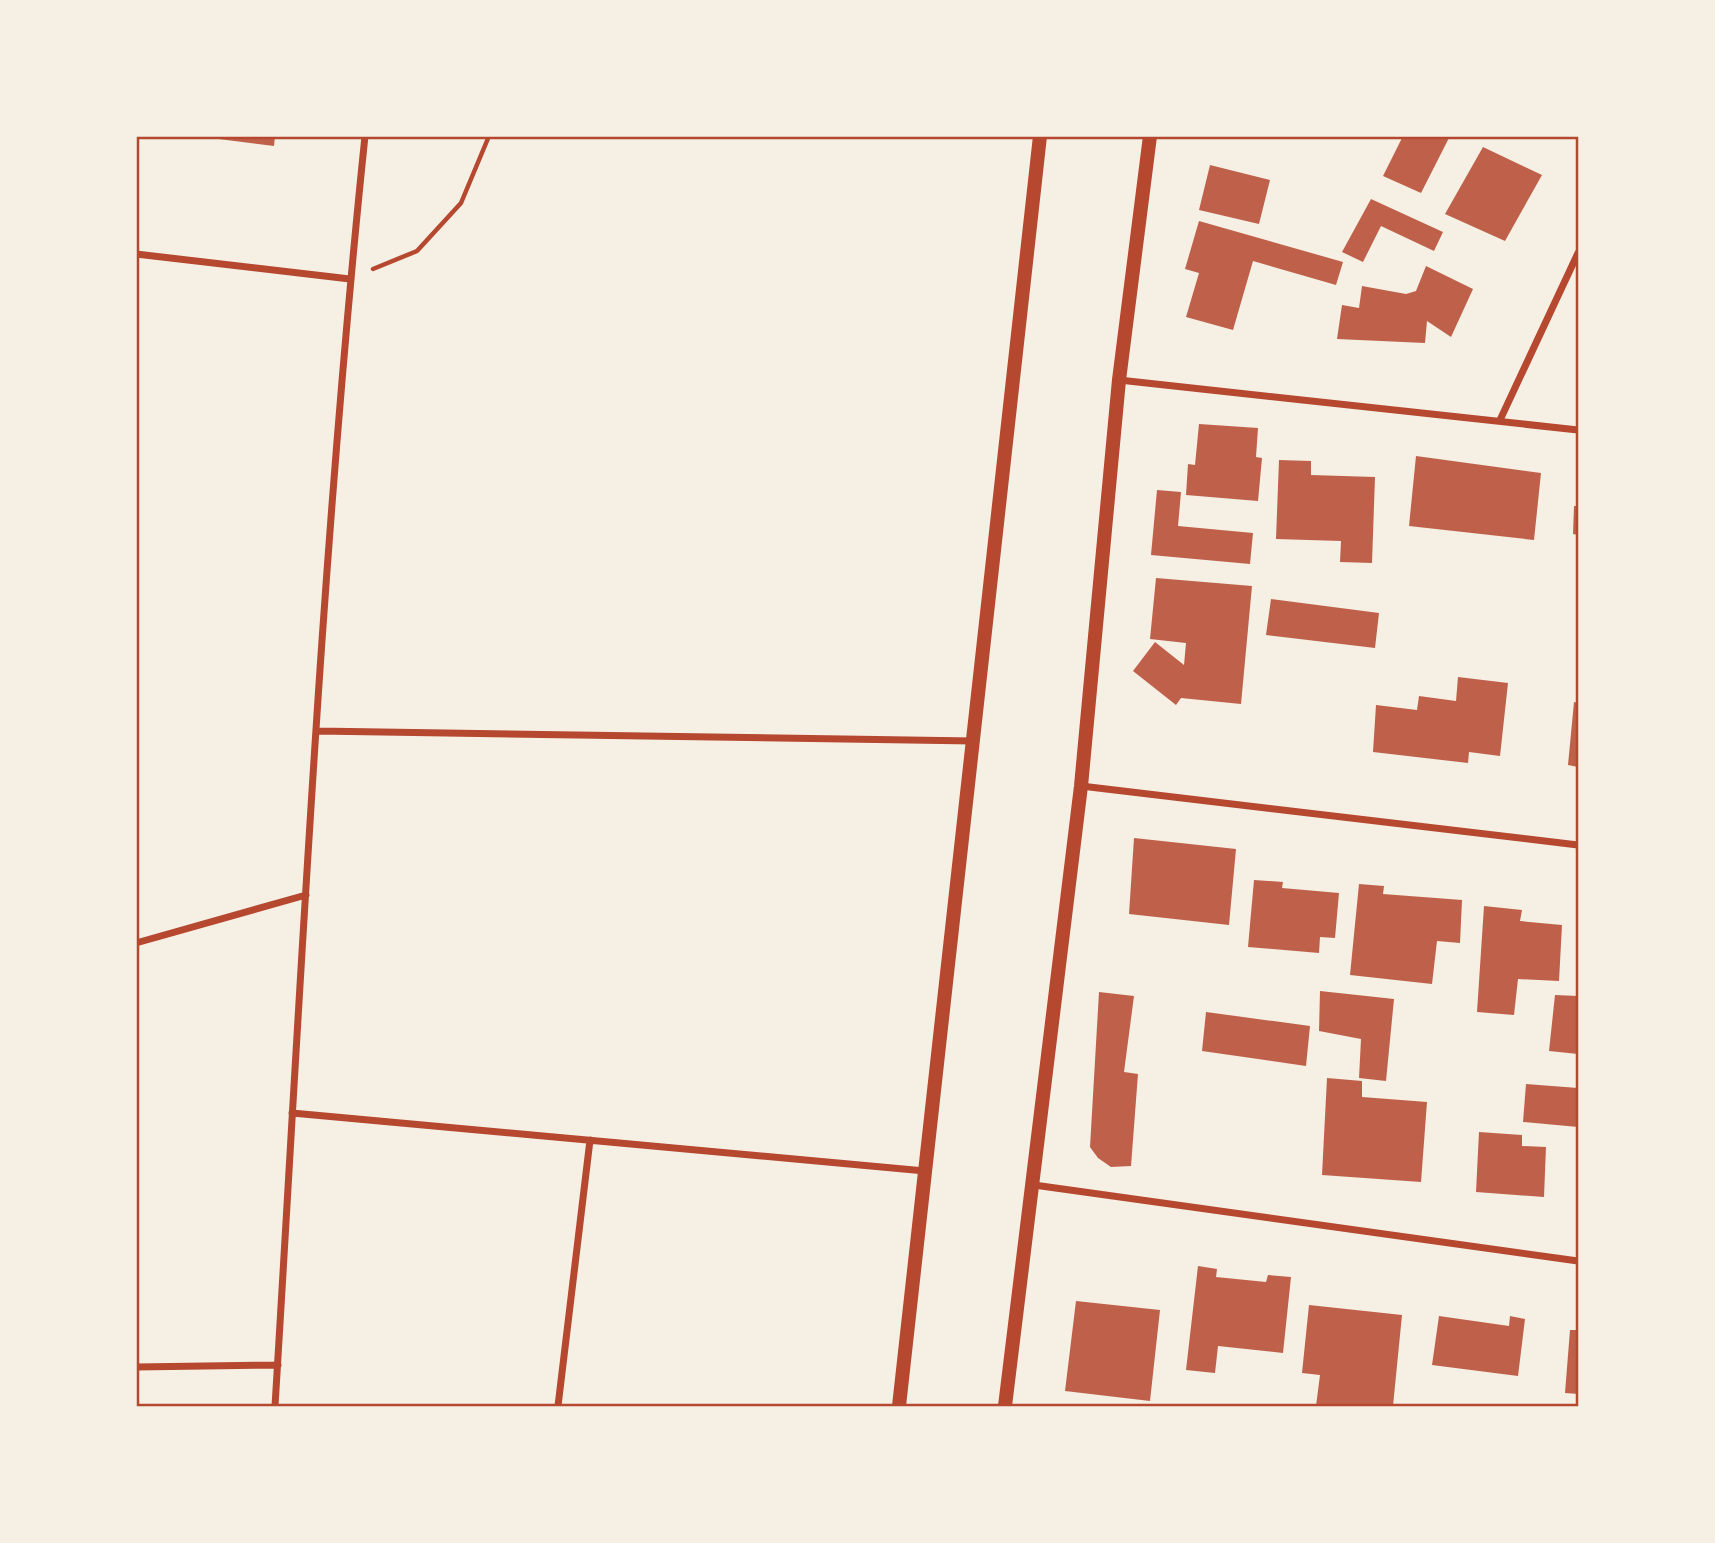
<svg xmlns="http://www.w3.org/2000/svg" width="1715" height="1543" font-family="Cabin,sans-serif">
<rect width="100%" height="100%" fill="#f6efe4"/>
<path fill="#bf614a" d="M195,136H275L274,146Z
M1403,136H1450L1421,193L1383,176Z
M1483,147L1542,175L1505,241L1445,214Z
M1210,165L1270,180L1259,224L1199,210Z
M1371,199L1443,232L1434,251L1381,226L1363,262L1342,252Z
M1199,221L1343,262L1336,285L1253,261L1233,330L1186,317L1199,273L1185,269Z
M1426,266L1473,289L1451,337L1427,321L1425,343L1337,339L1342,305L1359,308L1362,286L1406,294L1416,291Z
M1199,424L1258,428L1256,457L1262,458L1258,501L1186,495L1188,464L1195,465Z
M1416,456L1541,473L1534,540L1409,526Z
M1279,460L1311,461V475L1375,477L1372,563L1340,562L1341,541L1276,539Z
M1157,490L1181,492L1178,526L1253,533L1250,564L1151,555Z
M1574,506H1578V535L1573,534Z
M1156,578L1252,586L1241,704L1181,698L1176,705L1133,671L1155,642L1184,665L1186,643L1150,639Z
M1271,599L1379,613L1375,648L1266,635Z
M1458,677L1508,683L1500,756L1469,752L1468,763L1373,752L1376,705L1417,710L1419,696L1456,701Z
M1574,702L1578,703V767L1568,765Z
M1134,838L1236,849L1229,925L1129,914Z
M1254,880L1283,882L1282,888L1339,893L1335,938L1320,937L1319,953L1248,947Z
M1359,884L1384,886L1383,894L1462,900L1460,943L1437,941L1432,984L1350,975Z
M1484,906L1522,910L1520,921L1562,925L1559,981L1518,979L1514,1015L1477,1012Z
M1320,991L1394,999L1386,1081L1359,1078L1361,1039L1319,1031Z
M1099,992L1134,996L1124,1072L1138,1074L1131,1166L1111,1167L1098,1158L1090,1147Z
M1555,995L1578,996V1054L1549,1051Z
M1206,1012L1310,1026L1306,1066L1202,1051Z
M1327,1078L1362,1081V1097L1427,1102L1421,1182L1322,1175Z
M1526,1084L1578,1088V1127L1523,1122Z
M1479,1132L1522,1135V1146L1546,1147L1544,1197L1476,1192Z
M1198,1266L1217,1269L1216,1277L1266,1282L1268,1275L1291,1277L1283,1353L1218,1346L1215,1373L1186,1370Z
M1076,1301L1160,1310L1150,1401L1065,1391Z
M1309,1305L1402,1315L1393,1406H1316L1320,1375L1302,1373Z
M1439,1316L1509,1326L1510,1316L1525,1319L1518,1376L1432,1365Z
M1570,1330H1578V1394L1565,1393Z"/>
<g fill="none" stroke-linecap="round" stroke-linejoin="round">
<path stroke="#b5482f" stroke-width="4.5" d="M373,269L417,251L461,203L489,136"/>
<path stroke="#b5482f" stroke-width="7" d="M136,254L350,279
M1119,380L1578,430
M1500,420L1578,253
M317,731L974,741
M1081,786L1578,845
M136,943L306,895
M292,1113L925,1171
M1034,1185L1578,1261
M136,1367L278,1365
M275,1406C301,983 321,558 365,136
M558,1406L590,1140"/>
<path stroke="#b5482f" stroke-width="14" d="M899,1406L1040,136
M1005,1406L1081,786L1119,380L1150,136"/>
</g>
<rect width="1715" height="1543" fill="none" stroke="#f6efe4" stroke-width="276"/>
<rect x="138" y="138" width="1439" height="1267" fill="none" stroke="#b5482f" stroke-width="2.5"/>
</svg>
